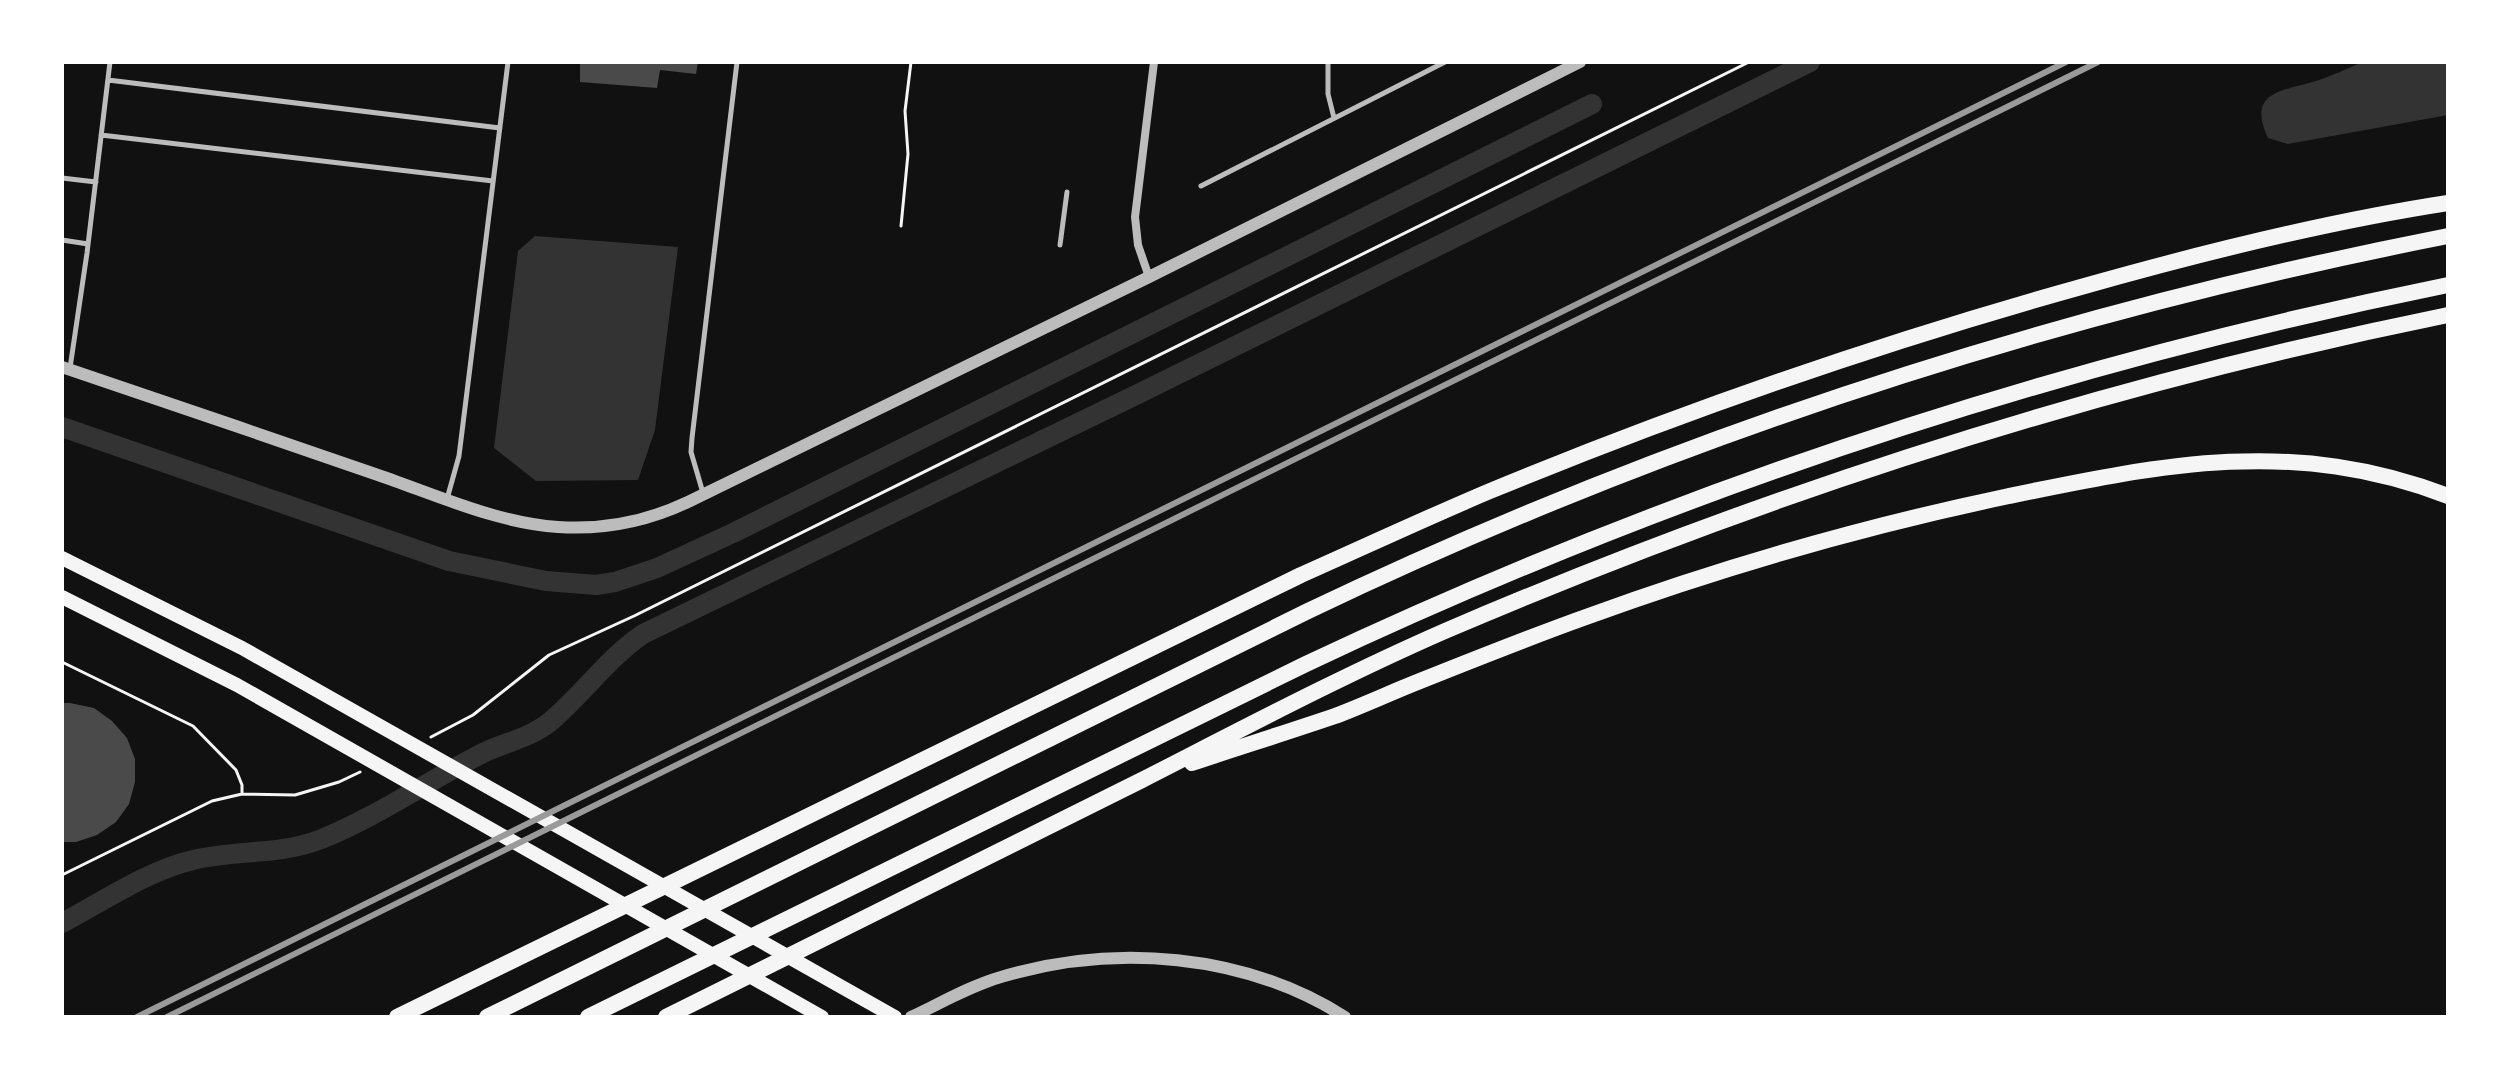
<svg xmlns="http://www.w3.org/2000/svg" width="2510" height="1079" font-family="Signika,sans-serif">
<rect width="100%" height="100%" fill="#111"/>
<path fill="#333" d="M2363,62H2448V115L2288,144L2268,138C2246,91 2283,91 2316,81C2332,76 2348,68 2363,62Z
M535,236L678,247L655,430L638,480L536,481L494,448L518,251Z"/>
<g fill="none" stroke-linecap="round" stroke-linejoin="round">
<path stroke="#333" stroke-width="20" d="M62,427L449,561L546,581L596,585L615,582L657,568L733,533L1592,104
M62,923C104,901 147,871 193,860C234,850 279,855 319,840C377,817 429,780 485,752C507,742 532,737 551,721C583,694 608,658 643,634L1138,394L1810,62"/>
</g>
<path fill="#4a4a4a" d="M580,62H698L696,74L660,70L657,88L580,82Z
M62,703H70L94,708L112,721L127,738L135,759V782L129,804L116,822L97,835L76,842H62Z"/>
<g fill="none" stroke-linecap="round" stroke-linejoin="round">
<path stroke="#f5f5f5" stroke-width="3" d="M901,226L908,154L905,111L911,62
M62,662L193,726L236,770L242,785V793
M431,737L473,715L549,655L634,616L1749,62
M62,875L212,801L242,794L295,795L339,782L360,772"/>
<path stroke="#bcbcbc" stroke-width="5" d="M1328,62V94L1334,118
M108,80L500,128
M101,135L493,181
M62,178L96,182
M1201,186L1445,62
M62,240L88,244
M1060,245L1067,192
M70,368L87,253L110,62
M703,493L691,452L692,438L737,62
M447,499L459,456L508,62"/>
<path stroke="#bcbcbc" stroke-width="8" d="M1149,277L1138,245L1135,217L1154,62"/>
<path stroke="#bcbcbc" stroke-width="12" d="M62,367C167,402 273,439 378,475C436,495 497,523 558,527C603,530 648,521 688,502L1149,277L1580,62
M911,1017C941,1003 970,986 1001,977C1114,943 1244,953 1345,1017"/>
<path stroke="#f5f5f5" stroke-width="14" d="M62,558L242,648L895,1017
M62,597L237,685L822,1017"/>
<path stroke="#f5f5f5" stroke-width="16" d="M1192,763C1240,747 1288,732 1335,716C1364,705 1392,692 1420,681C1475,659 1530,637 1586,617C1723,567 1866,526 2009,496C2164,464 2294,437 2448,496
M397,1017L1301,575C1364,547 1426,518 1490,491C1682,412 1880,343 2081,287C2201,253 2324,222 2448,203
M487,1017L1308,611C1670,438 2055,313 2448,236
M588,1017L1306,664C1670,492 2053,365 2448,285
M666,1017C825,938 983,859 1142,780C1242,729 1342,676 1445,631C1769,492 2103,385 2448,315"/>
<path stroke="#9a9a9a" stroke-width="6" d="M137,1017L2066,62
M167,1017L2098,62"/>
</g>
<rect width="2510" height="1079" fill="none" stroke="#ffffff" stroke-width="128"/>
</svg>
